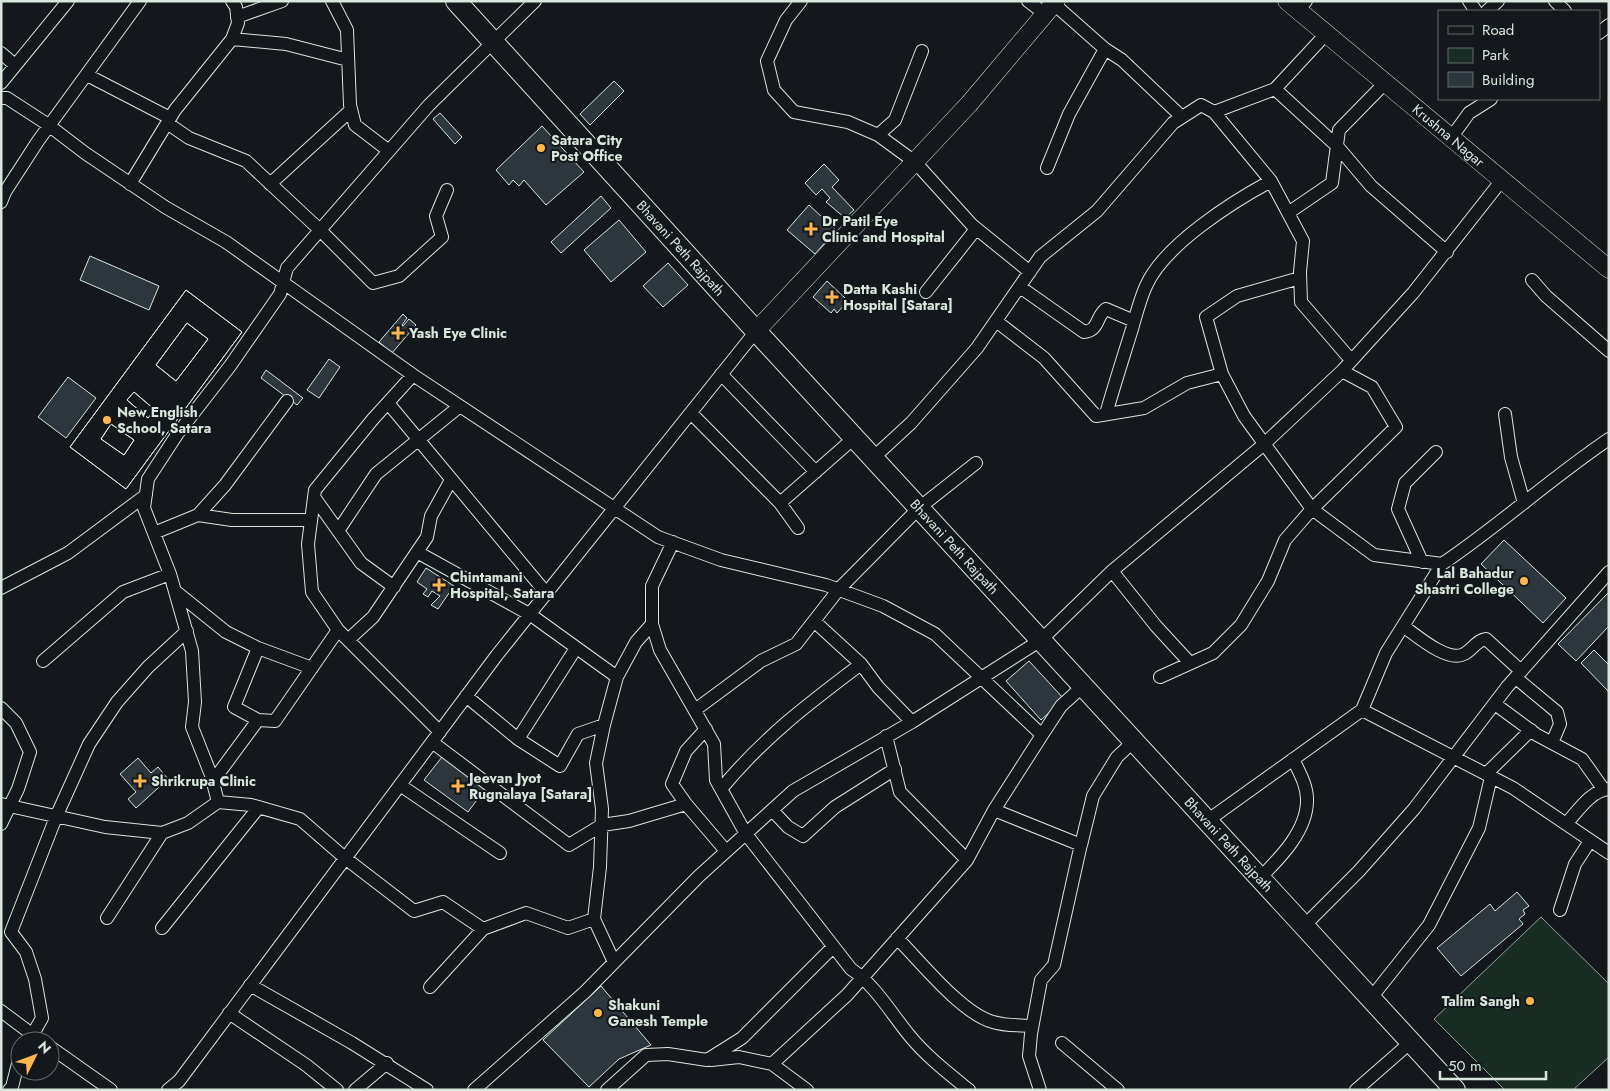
<svg xmlns="http://www.w3.org/2000/svg" width="1610" height="1091" font-family="Jost,sans-serif">
<rect width="100%" height="100%" fill="#14181c"/>
<path fill="#1a2d24" stroke="#939e99" d="M1541,917L1609,984V1057L1573,1090H1505L1434,1019Z"/>
<path fill="#2c363c" stroke="#d8e6dc" fill-rule="evenodd" d="M614,81L624,91L590,125L580,114Z
M440,113L462,137L455,144L433,119Z
M542,126L584,172L546,205L524,180L519,186L513,180L509,185L496,170Z
M824,164L839,180L832,187L854,210L845,218L826,202L830,198L822,189L816,195L805,183Z
M601,196L611,208L561,253L551,242Z
M809,205L836,230L815,254L787,230Z
M619,220L646,252L611,282L584,250Z
M90,256L159,286L149,310L80,280Z
M668,263L688,285L663,307L643,286Z
M827,281L845,298L842,301L845,304L837,313L834,309L831,313L813,297Z
M186,290L242,332L126,489L70,447ZM187,323L208,339L176,381L156,365ZM134,392L155,410L148,418L127,400ZM111,424L134,440L124,455L101,439Z
M186,290L242,332L126,489L70,447Z
M403,314L407,318L402,325L403,326L409,319L416,325L392,353L379,342Z
M187,323L208,339L176,381L156,365Z
M329,359L340,367L319,398L307,390Z
M266,370L303,398L297,405L261,378Z
M68,377L96,398L66,438L38,417Z
M134,392L155,410L148,418L127,400Z
M111,424L134,440L124,455L101,439Z
M1504,540L1566,598L1543,623L1481,564Z
M426,568L454,586L438,609L431,605L440,596L432,591L428,597L423,594L427,589L417,582Z
M1609,592V626L1576,661L1558,644Z
M1594,650L1609,665V692L1581,663Z
M1029,661L1064,699L1041,720L1006,681Z
M442,757L485,789L468,812L424,780Z
M138,758L151,773L158,767L168,779L136,808L128,799L136,792L120,774Z
M1517,892L1529,906L1523,910L1525,914L1519,919L1523,924L1461,976L1437,948L1490,904L1495,911Z
M601,986L651,1045L619,1059L589,1087L543,1040Z"/>
<g fill="none" stroke-linecap="round" stroke-linejoin="round">
<g stroke="#d8e6dc" stroke-width="14">
<path id="minor" d="M332,1L347,30L350,105L355,125L389,151
M801,1L786,20L767,61L774,90L794,112L848,122L878,135L915,162L972,225L1030,272
M1028,1L1045,14
M1469,1L1476,11
M1555,1L1565,11
M1054,4L1105,49L1122,60L1182,117
M1298,11L1306,1
M1487,11L1498,1
M237,17L282,1
M1599,33L1609,25
M232,39L286,44L348,60
M1,53L15,65
M87,75L170,118
M1,83L68,1
M1275,89L1337,146L1371,186L1447,252
M1,98H7L47,124L85,153L165,207L226,242L413,375L658,537L721,560L826,585L883,606L935,634L1042,735
M1214,112L1275,89L1326,34
M167,123L189,138L246,161L320,230L373,283L399,276L442,237L436,216L447,190
M878,135L895,120L922,51
M1451,138L1469,113L1491,99
M1047,168L1069,114L1105,49
M130,184L175,110L232,39L238,23L236,7L232,1
M270,184L351,110
M1,202L5,192L38,141L140,1
M1288,213L1332,183L1339,130L1385,83
M1300,278L1237,296L1206,317L1222,374L1244,416L1312,509L1374,555L1442,564C1500,525 1551,478 1609,439
M1532,280L1546,296L1609,351
M1020,287L1084,332C1099,331 1096,316 1106,309L1134,321
M926,292L976,229
M996,321L1044,358L1096,416L1144,408L1187,383L1222,374
M721,374L816,472
M413,375L373,419L315,490L308,544L312,592L338,630L440,732
M388,403L547,594
M691,413L780,503L798,528
M1106,414C1114,386 1123,358 1132,329C1136,315 1140,299 1146,286C1164,245 1232,202 1271,181
M1505,414L1511,457L1524,503
M873,458L911,423L977,348L1040,257L1097,211L1173,123L1201,105L1214,112L1271,181L1303,241L1300,272L1301,302L1351,360
M314,497L361,563L394,587
M780,503L854,438
M198,515L232,520H311
M338,531L376,474L460,406
M154,533L198,515L225,485L287,401
M673,542L652,586V624L660,650L714,744L716,780L746,834L851,969C875,985 891,1013 909,1035C926,1056 948,1073 969,1090
M417,552L531,615L617,677
M1422,562L1398,509L1405,483L1436,452
M1112,571L1156,626L1190,663
M1,588L68,553L146,495
M175,591L226,632L258,648L312,668
M814,621L861,664L878,687L912,722
M1403,626C1417,636 1448,663 1464,654C1472,650 1477,640 1486,639L1521,671
M348,640L373,617L427,537L431,516L451,480
M43,661L123,592L170,574
M1160,677L1213,653L1241,625L1268,581L1285,540L1312,509L1396,427L1372,387L1342,371
M1516,678L1557,712L1560,724L1552,743
M466,696L518,739L560,766L578,734L604,725
M1495,704L1537,735L1582,759L1604,790
M1,708L16,723L30,752L18,789L1,824
M695,710L761,661L796,644L839,589L919,508L976,463
M1362,710L1386,653L1442,564
M258,720L234,707L258,648
M706,729L686,751L672,784L686,804L726,851
M886,736L900,792L967,860
M518,739L576,648
M432,742L569,845L602,825L629,821L686,804
M1486,774L1531,730
M213,781L258,720L275,721L338,630
M400,785L500,853
M721,789C764,737 808,704 861,664
M218,802L251,805L300,819L345,858L414,911L443,902L483,929L526,913L568,928L594,919
M1,804L105,827L162,833
M772,810L788,827L803,836L835,807L895,769
M994,810L1081,845L1093,796L1117,757L1134,741
M1207,821L1362,710L1513,788L1609,853
M1566,824C1577,812 1591,790 1609,789
M1260,878C1280,858 1308,830 1307,799C1307,785 1299,772 1293,759
M1560,910L1575,864L1590,841
M107,918L162,833L188,823L218,802L211,775L192,727L195,702L192,651L170,574L144,508L148,479L178,433L230,366L280,294L287,268L429,105L535,1
M1304,926L1359,871L1414,809L1507,687L1609,572
M162,928L259,807
M897,938C920,961 962,1014 993,1022C1005,1026 1020,1025 1032,1026
M614,962L594,919L600,867L602,809L596,763L604,725L617,677L636,642L652,624
M250,985L352,1043L427,1090
M430,987L483,929
M1371,998L1429,925L1479,828L1491,777
M1,1011L41,1041
M229,1013L306,1065L337,1090
M29,1041L42,1018L35,979L26,952L11,932L56,817L89,744L117,702L148,667L187,631
M1062,1043L1118,1090
M50,1047L111,1090
M711,1060L739,1057L772,1064L807,1090
M772,1064L847,995L967,860L994,810L1042,735L1061,706L1083,686
M9,1090L12,1087L20,1056
M168,1090L179,1081L497,655L756,331
M355,1090L387,1063
M474,1090L585,992L699,876L793,791L912,722L1041,640L1112,571L1263,445L1342,371L1413,293L1502,180
M607,1090L646,1055L668,1054L707,1060L742,1038L833,947
M1040,1090L1029,1056L1031,1034L1041,980L1054,965L1081,844
M1356,1090L1411,1042"/>
</g>
<g stroke="#d8e6dc" stroke-width="19">
<g id="secondary">
<path id="s1" d="M1287,1L1609,269"/>
<path d="M756,331L969,104L1056,1"/>
</g>
</g>
<g stroke="#d8e6dc" stroke-width="22">
<g id="primary">
<path id="s2" d="M456,1L756,331L1455,1090"/>
</g>
</g>
<use href="#minor" stroke="#14181c" stroke-width="12"/>
<use href="#secondary" stroke="#14181c" stroke-width="18"/>
<use href="#primary" stroke="#14181c" stroke-width="20"/>
</g>
<g fill="#ffb74d" stroke="#14181c" stroke-width="2">
<circle cx="541" cy="148" r="5"/>
<path d="M808.5 221.5h5v5h5v5h-5v5h-5v-5h-5v-5h5z"/>
<path d="M829.5 289.5h5v5h5v5h-5v5h-5v-5h-5v-5h5z"/>
<path d="M395.5 325.5h5v5h5v5h-5v5h-5v-5h-5v-5h5z"/>
<circle cx="107" cy="420" r="5"/>
<circle cx="1524" cy="581" r="5"/>
<path d="M436.5 577.5h5v5h5v5h-5v5h-5v-5h-5v-5h5z"/>
<path d="M137.5 773.5h5v5h5v5h-5v5h-5v-5h-5v-5h5z"/>
<path d="M455.5 778.5h5v5h5v5h-5v5h-5v-5h-5v-5h5z"/>
<circle cx="1530" cy="1001" r="5"/>
<circle cx="598" cy="1013" r="5"/>
</g>
<g text-anchor="middle" dominant-baseline="central" stroke-width="4" stroke-linejoin="round" paint-order="stroke">
<g font-size="14" fill="#d8e6dc" stroke="#14181c">
<text stroke="none"><textPath href="#s1" startOffset="210">Krushna Nagar</textPath></text>
<text stroke="none"><textPath href="#s2" startOffset="334">Bhavani Peth Rajpath</textPath></text>
<text stroke="none"><textPath href="#s2" startOffset="739">Bhavani Peth Rajpath</textPath></text>
<text stroke="none"><textPath href="#s2" startOffset="1144">Bhavani Peth Rajpath</textPath></text>
</g>
<g font-size="14" font-weight="bold" fill="#d8e6dc" stroke="#14181c" text-anchor="start">
<text x="551" y="140">Satara City<tspan x="551" dy="16">Post Office</tspan></text>
<text x="822" y="221">Dr Patil Eye<tspan x="822" dy="16">Clinic and Hospital</tspan></text>
<text x="843" y="289">Datta Kashi<tspan x="843" dy="16">Hospital [Satara]</tspan></text>
<text x="409" y="333">Yash Eye Clinic</text>
<text x="117" y="412">New English<tspan x="117" dy="16">School, Satara</tspan></text>
<text x="1514" y="573" text-anchor="end">Lal Bahadur<tspan x="1514" dy="16">Shastri College</tspan></text>
<text x="450" y="577">Chintamani<tspan x="450" dy="16">Hospital, Satara</tspan></text>
<text x="469" y="778">Jeevan Jyot<tspan x="469" dy="16">Rugnalaya [Satara]</tspan></text>
<text x="151" y="781">Shrikrupa Clinic</text>
<text x="1520" y="1001" text-anchor="end">Talim Sangh</text>
<text x="608" y="1005">Shakuni<tspan x="608" dy="16">Ganesh Temple</tspan></text>
</g>
</g>
<rect width="1610" height="1091" fill="none" stroke="#d8e6dc" stroke-width="5"/>
<rect x="1438" y="10" width="162" height="90" fill="#14181c" stroke="#626a69"/>
<rect x="1448" y="26" width="25" height="8" fill="#14181c" stroke="#626a69"/>
<text x="1482" y="35" font-size="15" fill="#d8e6dc">Road</text>
<rect x="1448" y="48" width="25" height="15" fill="#1a2d24" stroke="#626a69"/>
<text x="1482" y="60" font-size="15" fill="#d8e6dc">Park</text>
<rect x="1448" y="72" width="25" height="15" fill="#2c363c" stroke="#626a69"/>
<text x="1482" y="85" font-size="15" fill="#d8e6dc">Building</text>
<g transform="translate(35 1056) rotate(48)"><circle r="24" fill="#14181c" stroke="#626a69"/>
<path d="M0-4L9 19L0 12L-9 19Z" fill="#ffb74d"/>
<text y="-8" font-size="14" font-weight="bold" text-anchor="middle" fill="#d8e6dc">N</text>
</g>
<path d="M1440 1071v8h106v-8" fill="none" stroke="#d8e6dc" stroke-width="2.5"/>
<text x="1448" y="1071" font-size="15" fill="#d8e6dc" stroke="#14181c" stroke-width="4" paint-order="stroke">50 m</text>
</svg>
